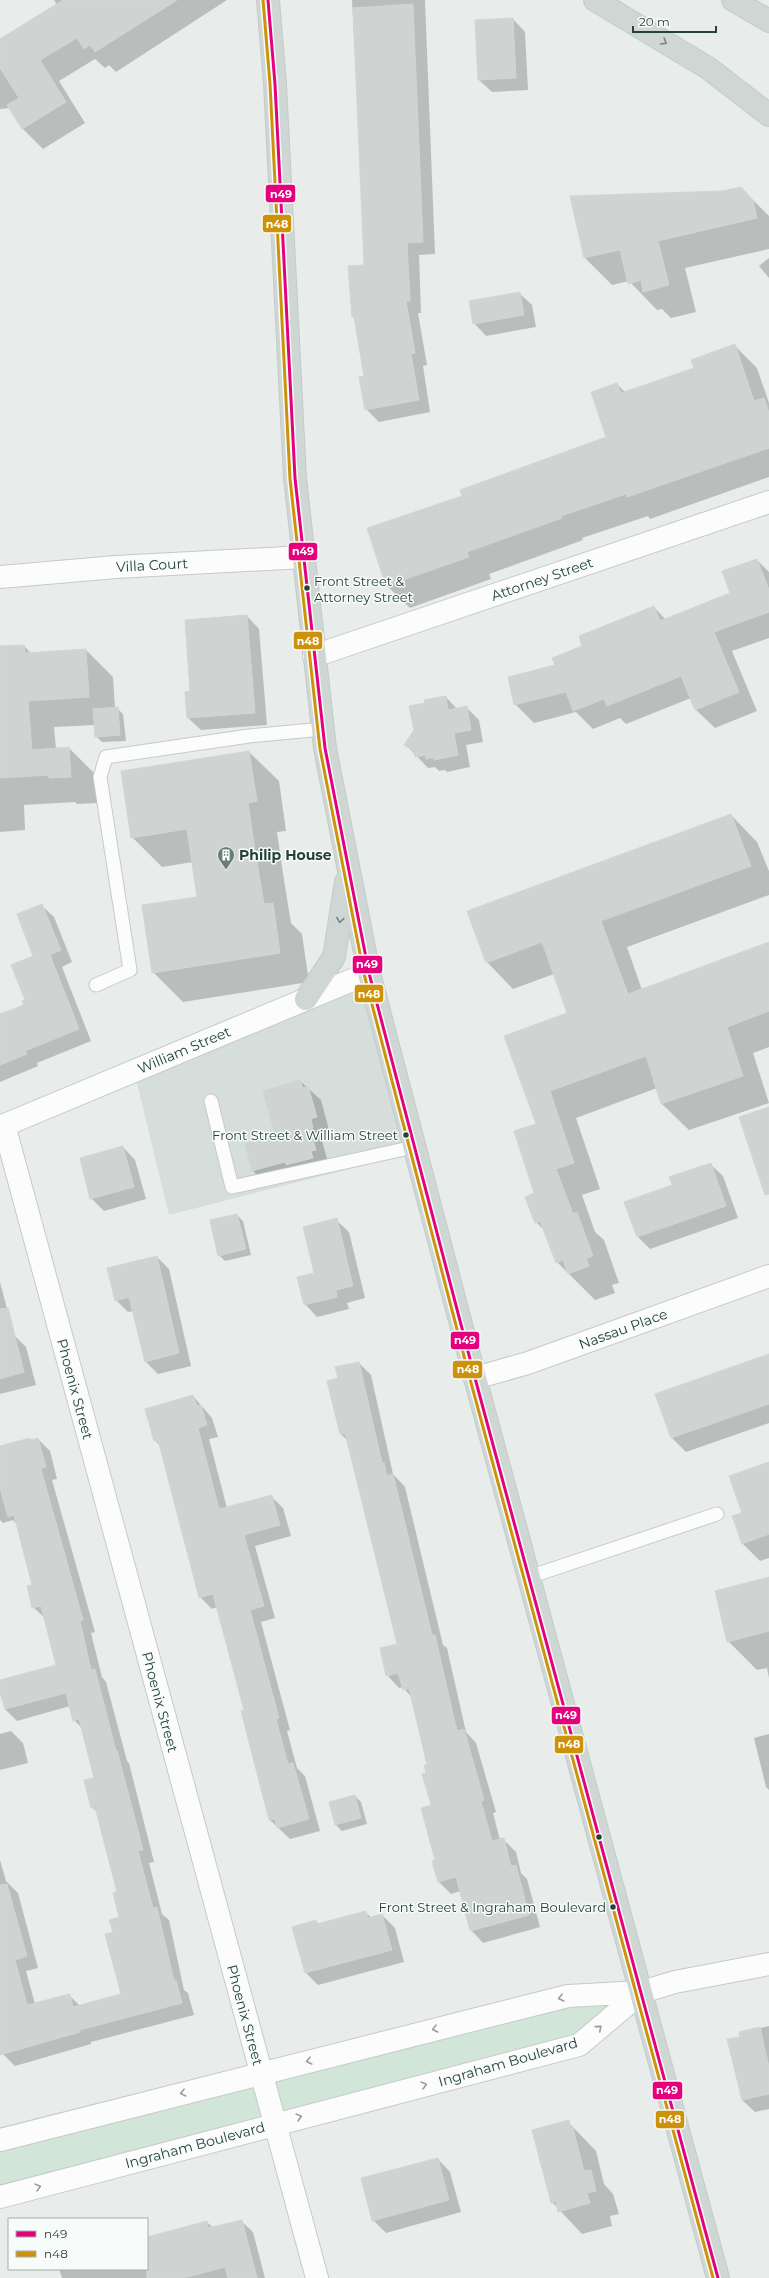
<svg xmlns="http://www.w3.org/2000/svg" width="769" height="2278" font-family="Montserrat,sans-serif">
<rect width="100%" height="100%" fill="#e8edeb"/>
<path fill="#d6dedb" d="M369,973L416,1152L169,1215L134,1071Z"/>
<path fill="#d1e6d8" d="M642,1992L579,2045L0,2197V2140L568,1996Z"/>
<path fill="#0003" d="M54,0H227L116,72L109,65L105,68L95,59L59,81L85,123L43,149L23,129L10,108L0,109V40L57,5Z
M352,0H425L435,254L419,255L421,313H418L427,365L423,366L430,412L379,422L366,409V377L355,319L353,316L366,266Z
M513,19L525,32L528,90L492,92L479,80Z
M741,188L769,216V249L685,268L696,312L671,318L662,309L657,310L629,281L612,285L585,258L723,192Z
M769,258V278L759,266Z
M519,293L532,305L536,327L486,336L474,323Z
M735,346L757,368L769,403V477L650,519L648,516L582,538L583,540L489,574L491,579L410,608L387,586L369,529L463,496L608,437L617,384L626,393L695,369Z
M757,560L769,572V638L732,651L757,711L715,728L696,710L691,698L626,724L620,718L593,729L576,712L534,723L515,704L556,666L584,646L654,607L666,620L731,593Z
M247,616L259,629L267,725L201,730L188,718L191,692Z
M24,646L32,654L86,650L113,677L115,708H117L123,714L126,741L102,742L96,736L95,725L54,727L56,749L69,748L96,775L98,803L77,804L75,802L24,805L25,830L0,832V647Z
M446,697L457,709L466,707L479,720L483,742L466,745L470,767L447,772L445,770L439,771L435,767L428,768L406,745Z
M249,752L279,781L286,831L277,832L284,880L291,923L302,934L309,982L183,1002L153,972L198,898L193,862L162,867L132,837Z
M731,815L757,842L769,871V895L627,947L642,990L769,943V1047L753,1053L769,1103L689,1130L662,1104L657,1088L576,1118L600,1189L582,1195L595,1232L604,1240L619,1283L612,1285L615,1293L595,1300L557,1262L546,1232L536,1222L537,1125L569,1014L554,974L513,989L487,962Z
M41,905L54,917L72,962L62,967L91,1041L37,1063L38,1066L0,1082V1015L25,1005L35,956Z
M300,1081L321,1100L329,1130L322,1131L325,1140L322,1141L328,1162L266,1183L253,1171L246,1145L277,1136Z
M123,1147L135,1160L146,1199L104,1211L91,1198Z
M710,1164L723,1176L738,1218L650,1249L638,1237L673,1185Z
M237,1215L243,1221L251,1255L225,1261L219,1255Z
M336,1220L349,1232L365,1298L347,1303L349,1309L317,1317L305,1304Z
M157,1257L169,1269L191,1366L158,1374L145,1361L134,1311L128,1312L116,1300Z
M0,1282L14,1335L26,1347L36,1385L0,1394Z
M769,1356V1423L686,1452L672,1438Z
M359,1363L371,1375L393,1474L405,1487L443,1645L447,1648L466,1732L476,1743L496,1812L493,1813L500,1840L503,1839L516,1852L521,1873L527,1879L540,1927L483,1943L471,1930L461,1891L451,1894L439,1882L433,1862L437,1861L428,1765L412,1698L403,1687L399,1688L387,1675L398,1645L348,1441L341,1434L328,1381L339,1379Z
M193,1396L212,1418L218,1437L209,1439L227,1508L271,1496L283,1508L291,1536L255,1546L275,1618L261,1622L290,1730L287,1731L297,1768L305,1776L320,1831L290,1839L270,1820L246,1710L217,1607L212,1609L200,1597L161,1447L155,1440Z
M38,1439L50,1451L57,1479L52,1480L95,1632L91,1633L102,1677L106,1682L127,1761L129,1763L154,1862L149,1863L162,1914L169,1920L184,1990L188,1993L194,2015L91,2042V2044L15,2066L3,2054L0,2043V1860L6,1881L18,1893L38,1968L26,1971L35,2004L69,1995L80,2006L122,1995L114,1933L120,1918L118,1892L98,1813L92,1807L95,1778L82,1728L74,1720L70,1706L17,1721L5,1709L0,1689V1681L57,1666L46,1619L33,1607V1586L18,1525L13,1520L3,1523L0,1520V1447Z
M769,1463V1558L760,1561L742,1543L743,1513Z
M769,1578V1678L767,1668L757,1670L728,1641Z
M11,1731L23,1743L28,1763L0,1770V1734Z
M769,1734V1790L766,1787L754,1738Z
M355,1796L361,1802L367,1824L342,1831L336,1825L330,1803Z
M365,1912L372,1918L382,1915L395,1928L404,1962L318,1985L306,1973L316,1921L319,1925Z
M769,2026V2109L755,2112L742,2100L740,2033Z
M568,2122L596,2151L604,2184L613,2194L619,2214L610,2216L612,2226L582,2234L552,2202Z
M438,2159L450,2172L461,2212L386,2233L373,2220Z
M241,2221L253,2232L265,2278H62L59,2269H147V2237L207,2222L213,2228Z"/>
<path fill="#cfd4d2" stroke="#d1d6d4" d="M63,0H177L95,52L90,45L84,49L77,38L40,60L66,102L22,129L7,105L19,98L0,68V39Z
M413,4L423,242L407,243L410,301H406L415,353L411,354L419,400L365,410L359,377L364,376L354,317H352L348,266L364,265L353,8Z
M513,18L516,78L478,80L475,20Z
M741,187L753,200L757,218L658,241L669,285L643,292L641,280L628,284L620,250L584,258L570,196L723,191Z
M520,292L524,315L473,324L469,301Z
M735,344L754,401L764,398L769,413V448L627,497L626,494L561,516L562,518L467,552L469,557L386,586L367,528L462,496L460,490L606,437L591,392L617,383L621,393L694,368L691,360Z
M757,559L769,590V612L714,632L739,692L695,710L681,676L607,706L604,699L573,711L566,692L514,705L508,677L555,665L552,658L582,646L579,636L654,606L660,621L730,593L722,571Z
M247,615L255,713L187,718L185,692L190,691L185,620Z
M24,645L25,653L86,649L89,697L28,701L32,750L69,747L71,777L49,778V775L0,778V646Z
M446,696L448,710L467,706L471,730L454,733L458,755L434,760V757L426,759L425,755L415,757L414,751L404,745L414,730L409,706L425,703L424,700Z
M118,707L120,735L95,737L93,709Z
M249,751L257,801L248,803L255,850L264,904L273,903L280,953L152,973L142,905L197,897L187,829L131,838L121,771Z
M731,814L751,866L601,921L628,994L769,942V1011L727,1027L743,1076L661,1104L646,1056L550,1091L574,1163L556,1169L573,1214L577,1212L593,1256L586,1259L589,1266L568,1274L563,1260L556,1263L540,1221L535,1223L525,1197L534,1193L514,1131L536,1124L504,1036L567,1013L542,942L486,963L467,911Z
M42,904L61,950L50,955L79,1029L25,1051L27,1054L0,1065V1014L24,1005L22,1001L25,1000L11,965L33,956L17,914Z
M300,1080L303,1088L308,1086L317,1117L311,1119L313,1128L310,1129L316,1150L311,1151L313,1158L286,1165L285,1162L252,1171L245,1144L275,1135L263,1091Z
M769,1107V1194L765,1195L739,1117Z
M123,1146L134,1187L90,1199L80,1158Z
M711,1163L726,1206L637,1237L624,1202L672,1185L669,1177Z
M237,1214L246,1249L218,1256L210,1220Z
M337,1218L353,1286L336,1290L337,1297L304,1305L297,1277L314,1273L303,1227Z
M157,1256L179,1353L145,1362L129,1297L115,1301L107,1268Z
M8,1308L24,1372L0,1379V1309Z
M769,1354V1404L671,1438L655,1394Z
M359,1362L382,1463H384L387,1476L393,1474L432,1635H435L457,1731L464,1729L484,1800L481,1801L492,1841L504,1838L511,1866L516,1865L529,1915L470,1931L456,1877L438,1882L432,1861L435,1860L421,1808L431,1805L422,1774L426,1773L424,1765H427L409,1688L403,1690L398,1673L386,1676L380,1648L397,1644L345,1433L340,1434L327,1381L338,1378L335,1367Z
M193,1395L197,1406L201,1405L207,1425L198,1428L219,1509L272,1495L280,1525L244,1535L264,1606L250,1610L279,1718L276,1719L288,1764L293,1763L309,1819L277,1828L275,1819L269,1820L241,1711L244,1710L213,1594L199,1598L158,1440L154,1441L145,1409Z
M30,1438L31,1440L38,1438L46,1467L41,1469L83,1620L80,1621L91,1670L95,1669L116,1751L117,1750L143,1850L138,1851L153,1908L157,1907L174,1981L176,1980L182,2003L80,2030V2032L0,2055V1885L7,1884L27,1956L15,1960L27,2005L70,1994L73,2007L121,1994L105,1934L113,1932L109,1920L119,1917L113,1893L117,1892L95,1807L91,1808L84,1780L94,1778L79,1719L73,1721L66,1693L5,1709L0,1693V1680L56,1665L41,1606L32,1608L27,1586L32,1585L14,1515L8,1517L0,1488V1446Z
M769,1462V1534L742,1544L732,1516L742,1513L729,1476Z
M769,1577V1631L727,1642L715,1591Z
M355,1795L361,1818L335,1825L329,1802Z
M366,1911L368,1918L382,1914L392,1950L305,1973L292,1927L316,1920L317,1924Z
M760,2027L769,2067V2094L742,2100L727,2039L740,2037L739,2032Z
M569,2120L571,2128H573L584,2171L591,2170L596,2191L587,2193L590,2203L558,2212L556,2201L551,2203L532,2130Z
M438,2158L449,2200L372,2221L361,2178Z
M242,2220L257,2278H228L225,2267L184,2278H147V2237L207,2221L208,2228Z"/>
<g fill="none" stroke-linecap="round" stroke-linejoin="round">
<g stroke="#c5cac8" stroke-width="15">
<path id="service" d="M96,985L130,970L100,777L106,757L249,736L323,729
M211,1101L232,1187L414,1147
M529,1577L717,1514"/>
</g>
<g stroke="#c5cac8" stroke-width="24">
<path id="minor" d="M0,577L116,567L304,557
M314,656L769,502
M4,1125L317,2278
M475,1378L528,1363L769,1276
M0,2140L568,1996L642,1992L675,1982L769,1964
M0,2197L579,2045L642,1992"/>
</g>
<g stroke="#c5cac8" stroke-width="24">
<path id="tertiary" d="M0,1127L369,973"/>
</g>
<g stroke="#c3ccc9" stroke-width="24">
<path id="primary" d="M268,0L275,84L295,478L325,748L369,973L475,1378L718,2278
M595,0L708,68L769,115
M733,0L769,21
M306,999L334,957L346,882"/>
</g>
<use href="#service" stroke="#fcfcfc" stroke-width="13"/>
<use href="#minor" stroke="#fcfcfc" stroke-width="22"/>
<use href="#tertiary" stroke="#fcfcfc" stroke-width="22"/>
<use href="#primary" stroke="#cfd7d5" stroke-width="22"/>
<g stroke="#f7fbf9" stroke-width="6">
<path id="bus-1" d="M268,0L275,84L295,478L325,748L369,973L475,1378L718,2278"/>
</g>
<g stroke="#f7fbf9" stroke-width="6">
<path id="bus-2" d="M263,0L270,84L290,479L320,749L364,974L470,1379L713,2278"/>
</g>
<use href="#bus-1" stroke="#e5007d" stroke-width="3"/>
<use href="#bus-2" stroke="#cd920c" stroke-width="3"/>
</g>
<defs><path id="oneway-chevron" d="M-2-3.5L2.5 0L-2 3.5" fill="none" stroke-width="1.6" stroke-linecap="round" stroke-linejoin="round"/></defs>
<g stroke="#718580">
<use href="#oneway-chevron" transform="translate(664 42) rotate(31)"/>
<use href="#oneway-chevron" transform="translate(340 920) rotate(99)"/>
</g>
<g stroke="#909f9b">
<use href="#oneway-chevron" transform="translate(561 1998) rotate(166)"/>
<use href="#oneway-chevron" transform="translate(599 2028) rotate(-40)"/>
<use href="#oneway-chevron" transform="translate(435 2029) rotate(166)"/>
<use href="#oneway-chevron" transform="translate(309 2061) rotate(166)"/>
<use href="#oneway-chevron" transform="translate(424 2085) rotate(-15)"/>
<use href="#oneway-chevron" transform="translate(183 2093) rotate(166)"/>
<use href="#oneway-chevron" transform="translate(299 2117) rotate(-15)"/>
<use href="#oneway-chevron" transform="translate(38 2187) rotate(-15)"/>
</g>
<defs>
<g id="building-pin" transform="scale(0.9)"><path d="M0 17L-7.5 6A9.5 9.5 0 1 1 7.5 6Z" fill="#697e78" stroke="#f7fbf9"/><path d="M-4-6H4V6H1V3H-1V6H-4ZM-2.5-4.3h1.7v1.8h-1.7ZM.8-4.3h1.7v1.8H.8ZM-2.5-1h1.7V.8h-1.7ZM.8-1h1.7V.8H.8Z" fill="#fff"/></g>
</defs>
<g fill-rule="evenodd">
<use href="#building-pin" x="226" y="855"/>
</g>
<g fill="#24423a" stroke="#f7fbf9" stroke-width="1.5">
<circle cx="307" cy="588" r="3.5"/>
<circle cx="406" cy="1135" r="3.5"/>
<circle cx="599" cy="1837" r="3.5"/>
<circle cx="613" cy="1907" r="3.5"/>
</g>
<g text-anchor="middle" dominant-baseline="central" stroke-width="3" stroke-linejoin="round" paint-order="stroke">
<g font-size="13" fill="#24423a" stroke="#f7fbf9" text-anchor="end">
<text x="314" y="581" text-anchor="start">Front Street &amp;<tspan x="314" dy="16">Attorney Street</tspan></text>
<text x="398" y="1135">Front Street &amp; William Street</text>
<text x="606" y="1907">Front Street &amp; Ingraham Boulevard</text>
</g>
<g font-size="14" fill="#24423a" stroke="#f7fbf9">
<text transform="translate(152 565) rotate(-3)">Villa Court</text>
<text transform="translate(542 579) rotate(-19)">Attorney Street</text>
<text transform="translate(184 1050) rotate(-23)">William Street</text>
<text transform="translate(623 1329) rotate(-20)">Nassau Place</text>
<text transform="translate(75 1389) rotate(75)">Phoenix Street</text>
<text transform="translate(160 1702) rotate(75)">Phoenix Street</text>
<text transform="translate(245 2015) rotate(75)">Phoenix Street</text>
<text transform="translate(508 2062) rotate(-16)">Ingraham Boulevard</text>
<text transform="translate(195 2145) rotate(-15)">Ingraham Boulevard</text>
</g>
<g font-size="14" font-weight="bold" fill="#24423a" stroke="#f7fbf9" text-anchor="start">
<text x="239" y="855">Philip House</text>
</g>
</g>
<g stroke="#f7fbf9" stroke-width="1.5">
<rect x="265" y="184" width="31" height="19" rx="4" fill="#e5007d"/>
<rect x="262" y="214" width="30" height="19" rx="4" fill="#cd920c"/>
<rect x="288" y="542" width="30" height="19" rx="4" fill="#e5007d"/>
<rect x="293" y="631" width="30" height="19" rx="4" fill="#cd920c"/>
<rect x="352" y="955" width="31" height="19" rx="4" fill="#e5007d"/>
<rect x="354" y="984" width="30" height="19" rx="4" fill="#cd920c"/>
<rect x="450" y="1331" width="30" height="19" rx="4" fill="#e5007d"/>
<rect x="452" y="1360" width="31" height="19" rx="4" fill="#cd920c"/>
<rect x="551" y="1706" width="30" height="19" rx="4" fill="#e5007d"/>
<rect x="554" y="1735" width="30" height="19" rx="4" fill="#cd920c"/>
<rect x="652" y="2081" width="31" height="19" rx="4" fill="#e5007d"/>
<rect x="655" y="2110" width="30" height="19" rx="4" fill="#cd920c"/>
</g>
<g font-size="11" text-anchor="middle" font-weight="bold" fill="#fff">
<text x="281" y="198">n49</text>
<text x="277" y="228">n48</text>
<text x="303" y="555">n49</text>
<text x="308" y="645">n48</text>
<text x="367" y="968">n49</text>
<text x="369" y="998">n48</text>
<text x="465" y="1344">n49</text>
<text x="468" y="1373">n48</text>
<text x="566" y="1719">n49</text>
<text x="569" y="1748">n48</text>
<text x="667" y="2094">n49</text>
<text x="670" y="2123">n48</text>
</g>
<rect x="8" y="2218" width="140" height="52" fill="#f7fbf9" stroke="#a3b1ad"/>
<rect x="16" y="2231" width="20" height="6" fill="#e5007d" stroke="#a3b1ad"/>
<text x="44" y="2238" font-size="12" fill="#24423a">n49</text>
<rect x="16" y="2251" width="20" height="6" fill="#cd920c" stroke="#a3b1ad"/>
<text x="44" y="2258" font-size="12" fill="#24423a">n48</text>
<path d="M633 26v6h83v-6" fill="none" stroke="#24423a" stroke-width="2"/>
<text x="639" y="26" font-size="12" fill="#24423a" stroke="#f7fbf9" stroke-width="3" paint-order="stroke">20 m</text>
</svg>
